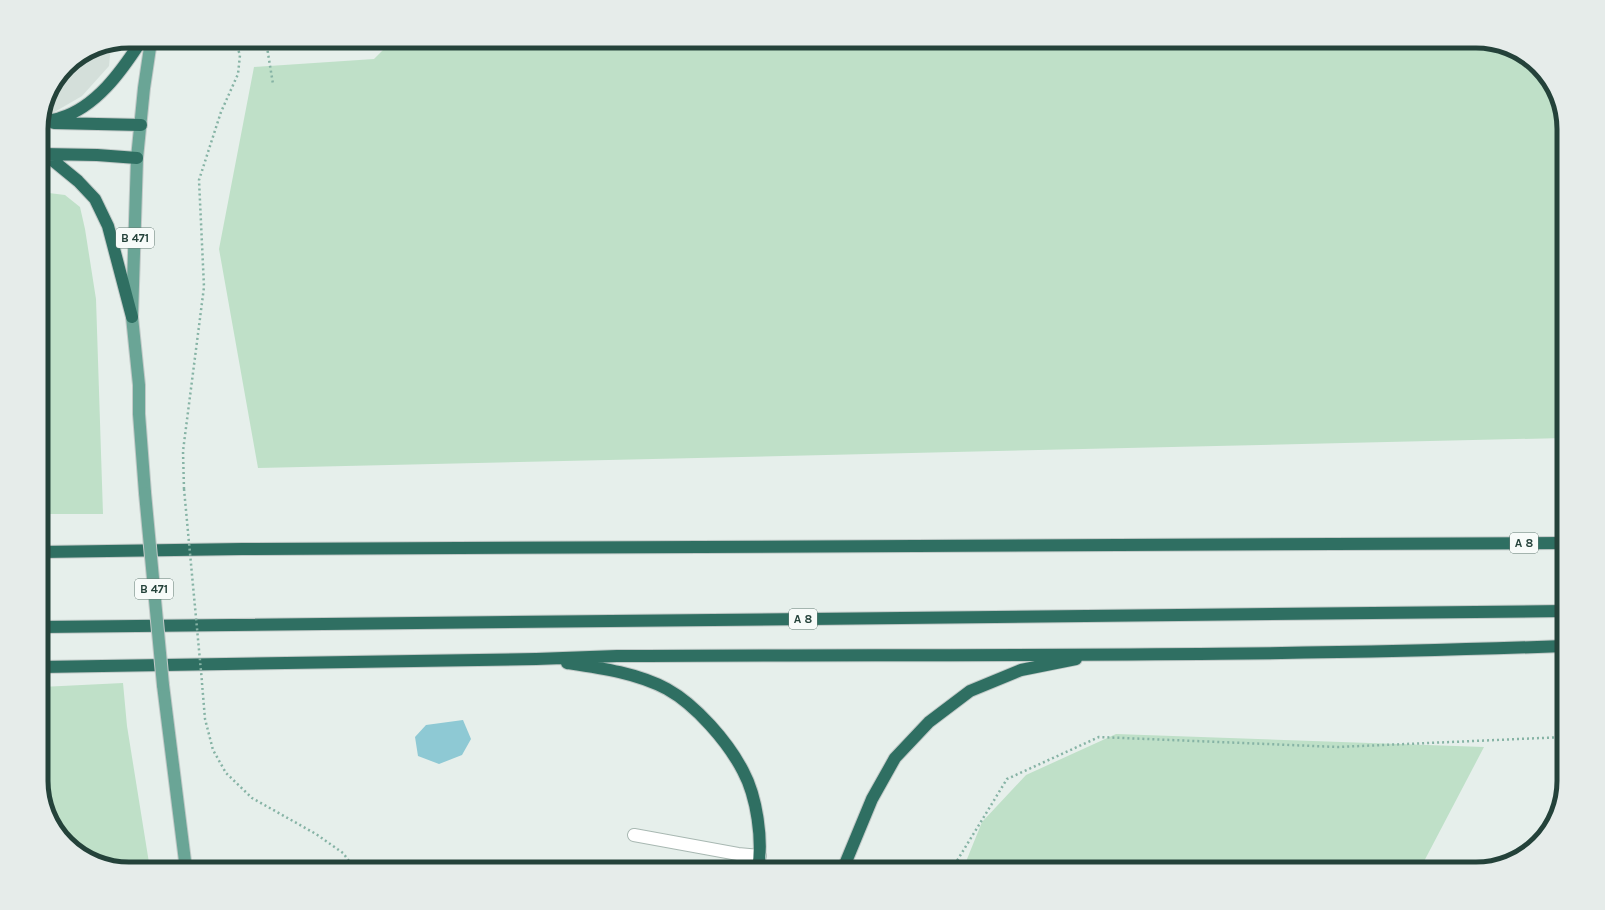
<svg xmlns="http://www.w3.org/2000/svg" width="1605" height="910" font-family="Karla,sans-serif">
<rect width="100%" height="100%" fill="#e6efeb"/>
<path fill="#d4dfda" d="M111,45L109,66L82,96L51,114H43L48,95L67,67L96,48Z"/>
<path fill="#bfe0c8" d="M392,41H1476L1520,53L1552,85L1564,124V438L258,468L219,249L254,67L374,59Z
M41,192L65,195L80,207L85,229L96,299L103,514H41Z
M123,683L127,726L150,869H129L85,857L53,825L41,786V687Z
M1116,734L1484,747L1420,869H963L982,822L1026,775Z"/>
<path fill="#8ec9d4" d="M463,720L471,739L462,755L439,764L418,756L415,737L426,725Z"/>
<g fill="none" stroke-linecap="round" stroke-linejoin="round">
<g stroke="#a8b8b2" stroke-width="14">
<path id="minor" d="M634,835L738,854L760,856"/>
</g>
<g stroke="#c2cac8" stroke-width="14">
<path id="major" d="M145,493L139,414V385L132,317L137,158L144,88L151,41
M163,685L186,869"/>
</g>
<g stroke="#c2cac8" stroke-width="14">
<path id="highway" d="M42,121C48,120 55,120 60,118C96,107 121,72 141,41
M54,123L141,125
M42,154L97,155L137,158
M45,154L78,181L95,199L108,226L132,317
M41,552L242,549L1564,543
M41,627L1564,611
M567,663C601,668 637,673 667,689C696,705 728,742 743,771C757,797 763,840 758,869
M41,667L536,659L617,656C932,654 1249,658 1564,646
M843,869L872,799L895,758L929,722L970,691L1021,670L1076,659"/>
</g>
<path stroke="#86b3a5" stroke-width="2.5" stroke-dasharray="2 3" stroke-linecap="butt" d="M266,41L273,84
M237,45L242,41
M184,489L183,451L204,287L199,180L221,112L238,74L240,55L235,41
M202,683L205,719L213,750L226,773L252,798L316,834L343,853L355,869
M952,869L1007,779L1099,737L1338,747L1564,737"/>
<use href="#minor" stroke="#fff" stroke-width="12"/>
<use href="#major" stroke="#6aa596" stroke-width="12"/>
<use href="#highway" stroke="#2f6f62" stroke-width="12"/>
<g stroke="#c2cac8" stroke-width="14" stroke-linecap="butt">
<path id="major-bridge" d="M145,493L163,685"/>
</g>
<path stroke="#86b3a5" stroke-width="2.5" stroke-dasharray="2 3" stroke-linecap="butt" d="M184,489L202,682"/>
<use href="#major-bridge" stroke="#6aa596" stroke-width="12"/>
</g>
<g text-anchor="middle" dominant-baseline="central" stroke-width="4" stroke-linejoin="round" paint-order="stroke">
<g fill="#f7fbf9" stroke="#637a73" stroke-width="1">
<rect x="116" y="228" width="38" height="20" rx="3"/>
<rect x="1510" y="533" width="28" height="20" rx="3"/>
<rect x="135" y="579" width="38" height="20" rx="3"/>
<rect x="789" y="609" width="28" height="20" rx="3"/>
</g>
<g font-size="12" font-weight="bold" fill="#24423a">
<text x="135" y="238">B 471</text>
<text x="1524" y="543">A 8</text>
<text x="154" y="589">B 471</text>
<text x="803" y="619">A 8</text>
</g>
</g>
<path d="M0 0H1605V910H0ZM129 48H1476A81 81 0 0 1 1557 129V781A81 81 0 0 1 1476 862H129A81 81 0 0 1 48 781V129A81 81 0 0 1 129 48Z" fill="#e6ecea" fill-rule="evenodd"/>
<path fill="none" stroke="#24423a" stroke-width="5" d="M129 48H1476A81 81 0 0 1 1557 129V781A81 81 0 0 1 1476 862H129A81 81 0 0 1 48 781V129A81 81 0 0 1 129 48Z"/>
</svg>
